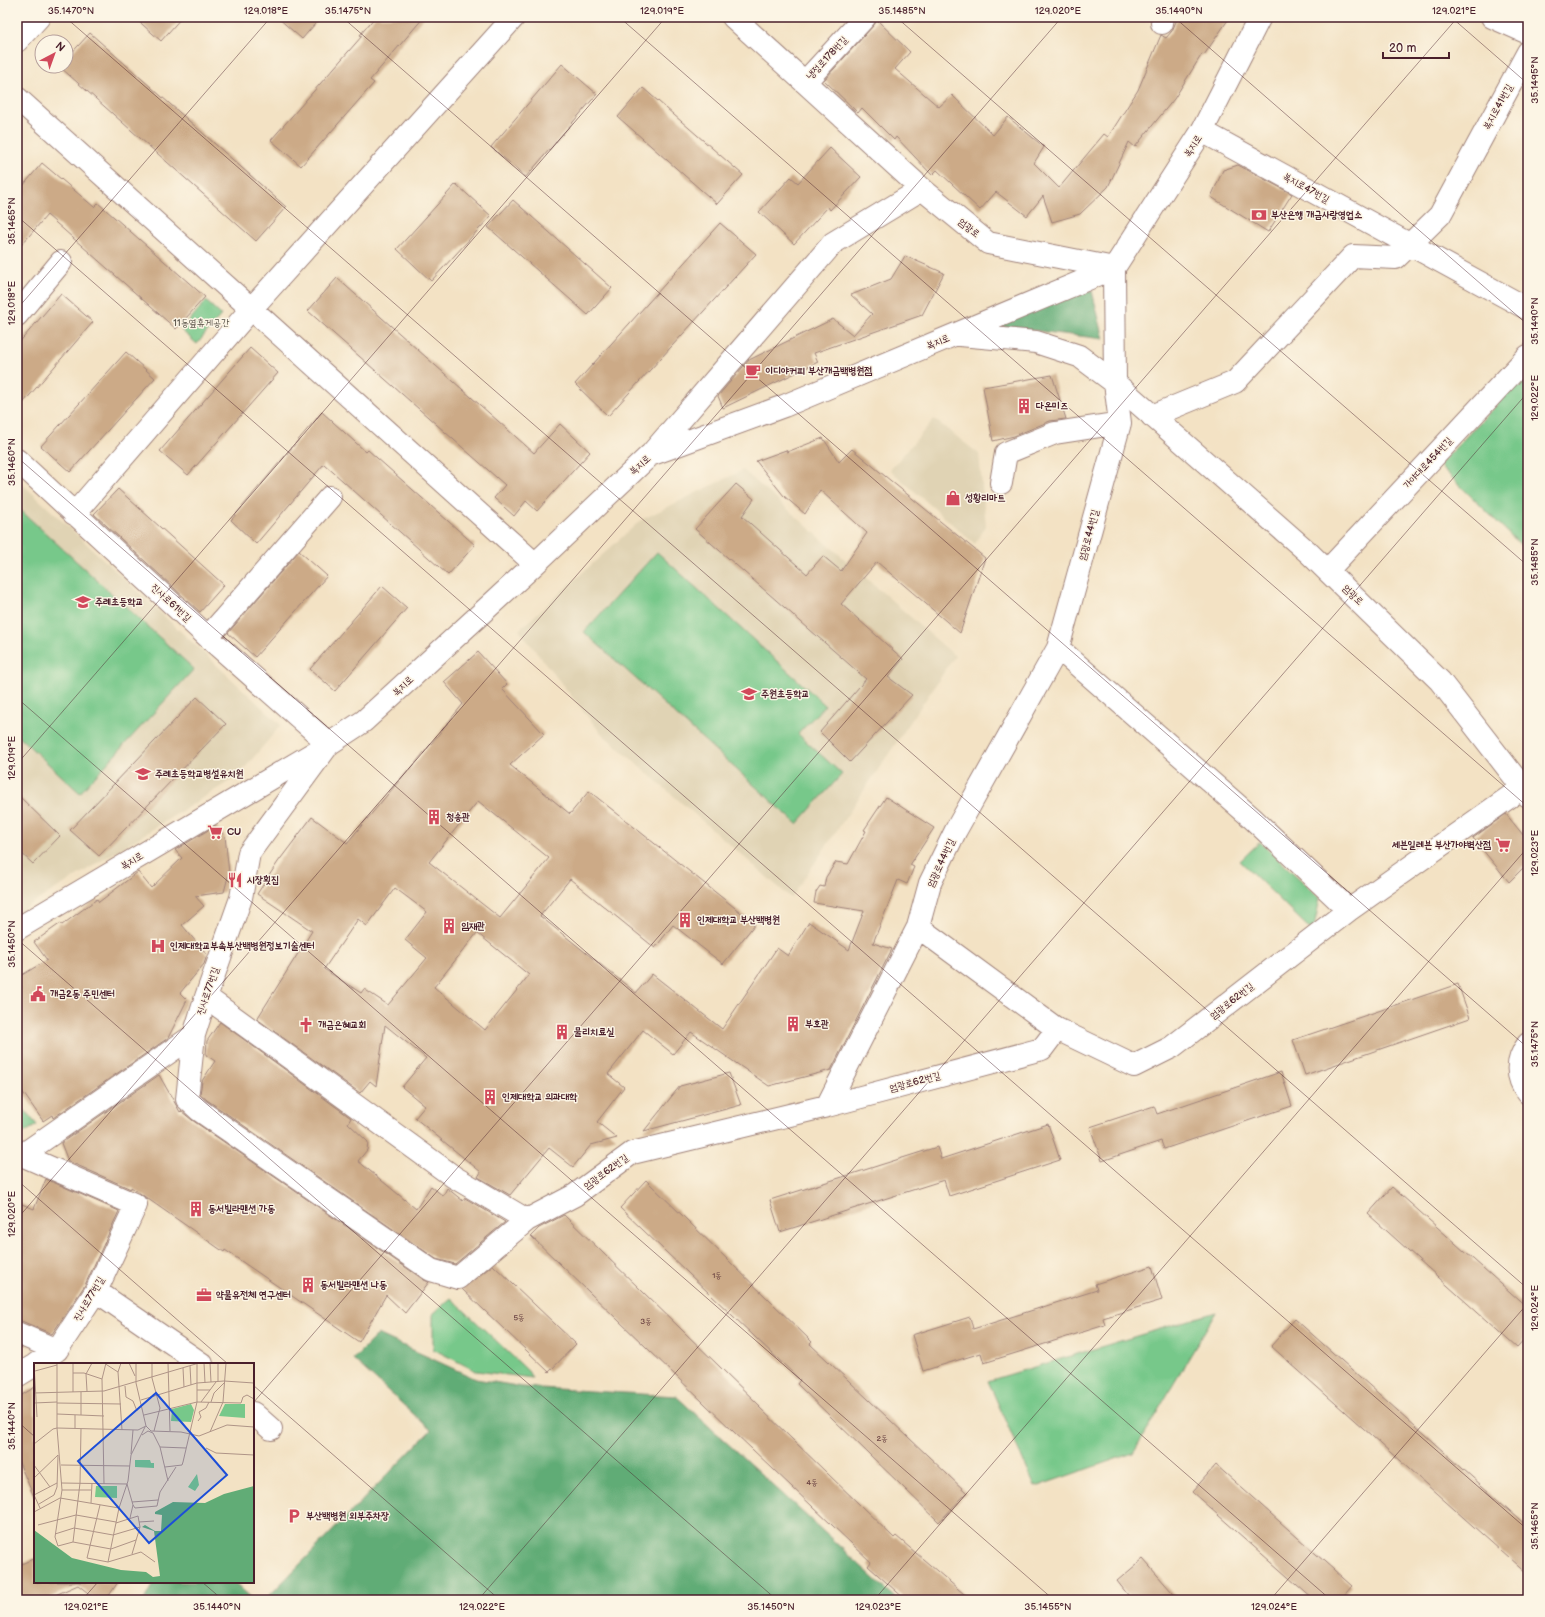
<svg xmlns="http://www.w3.org/2000/svg" width="1545" height="1617" font-family="'Balsamiq Sans','Poor Story',sans-serif">
<rect width="100%" height="100%" fill="#fcf5e5"/>
<filter id="ink" filterUnits="userSpaceOnUse"><feTurbulence type="fractalNoise" baseFrequency=".025" numOctaves="2"/><feDisplacementMap in="SourceGraphic" scale="8" xChannelSelector="R" yChannelSelector="G"/><feConvolveMatrix kernelMatrix="1 2 1 2 8 2 1 2 1" color-interpolation-filters="sRGB"/></filter>
<filter id="wash" filterUnits="userSpaceOnUse"><feTurbulence type="fractalNoise" baseFrequency=".012" numOctaves="4" result="noise"/><feDisplacementMap in="SourceGraphic" scale="16" xChannelSelector="R" yChannelSelector="G"/><feGaussianBlur stdDeviation="0.9" result="paint"/><feColorMatrix in="noise" values="0 0 0 0 0 0 0 0 0 0 0 0 0 0 0 0 0 1.4 0 .05"/><feComposite in="paint" operator="in"/></filter>
<g filter="url(#wash)">
<rect width="100%" height="100%" fill="#f3e2c4"/>
<path fill="#e0d3b4" d="M934,419L979,454L986,526L975,544L890,470Z
M743,470L955,656L791,898L600,732L519,630L641,520Z
M17,479L281,725L238,776L17,913Z"/>
<path fill="#77c88a" stroke="#60745a" d="M206,301L221,315L197,344L181,330Z
M1528,372V552L1439,465Z
M17,507L194,669L80,793L17,735Z
M657,552L825,705L798,734L842,774L797,824L584,632Z
M1260,842L1320,898L1313,932L1240,861Z
M17,1101L37,1125L18,1136L17,1135Z
M451,1298L528,1371L532,1378L476,1371L433,1349V1314Z
M1216,1312L1133,1453L1035,1487L988,1381Z"/>
<path fill="#61ac76" stroke="#566650" d="M1092,291L1104,339L988,325Z
M378,1334L476,1379L523,1387L676,1396L898,1600H265L431,1430L353,1359Z
M154,1582H234L254,1600H144Z"/>
<g id="blocks">
<path fill="#ccaa87" fill-rule="evenodd" d="M134,17H182L161,41Z
M277,17H321L302,39Z
M375,17H424L370,80L374,83L301,166L271,140L362,36L360,35Z
M1178,17H1230L1204,55L1202,54L1174,99L1135,147L1129,142L1108,187L1080,214L1052,222L1043,196L1027,216L996,192L980,210L937,170L932,175L896,137L894,140L862,108L858,113L824,80L874,25L877,20L910,52L895,69L939,107L952,95L993,135L1008,117L1044,147L1034,163L1059,188L1104,134L1108,137L1138,90L1161,35L1166,38L1172,31Z
M90,33L286,207L256,241L60,67L66,66V59Z
M562,64L597,94L526,177L491,147Z
M643,88L743,175L717,204L618,117Z
M830,148L861,177L830,210L828,207L794,244L759,212L791,177L798,183Z
M42,163L94,207L98,203L205,297L176,329L47,215L17,250V193Z
M1238,165L1292,194L1268,232L1211,197L1223,170Z
M456,184L491,216L431,281L397,249Z
M513,200L612,288L588,315L488,227Z
M720,223L756,254L608,416L575,384Z
M905,256L944,273L922,315L814,353L818,362L723,408L718,396L749,360L833,319L853,335L872,314L851,295L891,279Z
M337,278L534,453L560,424L590,452L537,511L526,501L514,516L494,498L505,485L308,311Z
M61,294L93,322L17,410V345Z
M250,348L278,373L188,475L160,451Z
M126,352L155,378L70,472L41,446Z
M1052,375L1066,419L1050,421L1014,436L993,441L983,387Z
M322,412L366,452L368,450L475,545L448,575L324,464L256,544L231,520Z
M823,438L839,462L852,449L985,558L960,633L877,562L841,604L903,659L888,677L912,695L850,762L820,732L866,679L695,529L736,484L754,499L742,516L807,574L823,556L841,571L867,533L820,490L805,514L784,496L756,461L786,450L787,452Z
M118,489L224,585L200,612L94,514Z
M299,551L327,576L255,657L228,633Z
M382,586L407,608L335,691L310,669Z
M478,652L507,684L502,689L544,734L510,765L570,814L589,791L755,924L723,964L673,925L655,948L570,879L540,916L636,993L652,974L722,1029L777,948L788,956L809,922L849,950L864,911L814,903L816,892L820,886L824,887L826,877L836,862L848,864L866,831L864,830L886,797L934,828L910,865L914,867L907,884L898,880L873,943L892,949L831,1070L769,1086L691,1032L673,1054L643,1030L608,1074L624,1087L597,1122L617,1138L591,1145L573,1167L549,1148L510,1195L478,1177L481,1172L415,1118L425,1106L402,1087L426,1058L385,1025L376,1086L370,1081L360,1093L257,1019L312,931L257,894L278,862L312,817L347,843L408,770L409,771L463,704L444,682ZM478,801L549,858L500,918L429,862ZM395,888L427,912L405,940L427,958L388,1005L364,989L361,993L324,969L358,919L367,926ZM477,933L529,975L485,1030L434,987Z
M197,697L226,724L99,856L70,830Z
M17,794L60,836L33,864L17,849Z
M1506,814L1528,841V863L1509,882L1473,838Z
M215,826L225,836L229,873L224,892L195,896L204,906L182,925L207,955L204,964L180,993L187,1000L168,1038L53,1118L52,1115L43,1121L17,1084V978L47,960L34,942L61,923L62,925L97,899L99,902L138,872L151,888L182,858L175,850Z
M1458,984L1470,1018L1305,1075L1293,1040Z
M220,1022L351,1118L348,1123L368,1142L367,1150L358,1161L416,1209L431,1186L443,1196L447,1188L463,1201L465,1198L505,1222L455,1264L436,1259L207,1100L200,1094L202,1081L215,1061L206,1055L207,1041Z
M1281,1072L1292,1106L1164,1149L1161,1141L1102,1161L1090,1127L1154,1106L1157,1114Z
M729,1073L741,1105L644,1131L680,1086Z
M159,1075L180,1112L181,1111L192,1120L424,1280L429,1282L405,1313L386,1295L359,1342L225,1250L224,1252L131,1187V1189L68,1161L61,1143Z
M1048,1124L1060,1160L949,1196L944,1180L780,1232L770,1200L937,1147L941,1159Z
M46,1179L119,1211L85,1285L52,1334L17,1319V1202L34,1209Z
M646,1180L812,1342L810,1344L967,1493L939,1522L797,1384L800,1380L620,1208Z
M1392,1187L1528,1308V1336L1517,1348L1368,1214Z
M564,1215L760,1406L759,1407L894,1538L896,1536L971,1600H906L868,1566L871,1562L733,1431L531,1236L539,1228Z
M493,1265L576,1344L549,1372L462,1289Z
M1152,1266L1162,1300L1103,1318L1105,1325L984,1363L981,1353L923,1371L912,1335L970,1317L973,1329L1097,1290L1095,1284Z
M1295,1319L1528,1527V1575L1271,1346Z
M35,1387V1499L17,1458V1398Z
M1216,1465L1352,1586L1340,1600H1314L1192,1492Z
M35,1558V1582H118L106,1600H97L78,1585L44,1600H17V1566Z
M1143,1559L1179,1600H1132L1117,1581Z"/>
</g>
</g>
<g filter="url(#ink)">
<use href="#blocks" fill-opacity="0" stroke="#9e8078" stroke-width="1"/>
<g fill="none" stroke-linecap="round" stroke-linejoin="round">
<g stroke="#9e8078" stroke-width="24">
<path id="minor" d="M1492,17L1528,33
M1162,23L1163,17
M17,41L39,17
M805,82L865,17
M17,98L535,564
M1202,131L1528,309
M17,315L61,262
M1152,416L1235,382L1353,256L1396,258L1440,215L1528,52
M652,453L833,243L922,189
M17,460L208,637L329,744L249,853L241,898L206,997L194,1035L22,1155
M1001,483L1006,453L1055,433L1120,423
M74,514L252,308L514,17
M1328,570L1528,356
M208,637L330,497
M1058,648L1252,818L1349,910
M918,927L1057,1029L1134,1066L1172,1047L1349,910L1528,784
M17,929L329,744L364,721L535,564L650,455L784,406L1114,268
M206,997L454,1177L527,1220
M194,1035L187,1099L199,1110L431,1270L458,1278L527,1220L575,1195L632,1153L827,1106L1042,1049L1057,1029
M1528,1044C1516,1060 1515,1077 1528,1093
M827,1106L918,927L930,883L956,830L1058,648L1120,423L1115,383L1079,356L1036,342L960,335
M17,1153L136,1205L96,1291L57,1350L36,1364
M96,1291L202,1364
M17,1333L57,1350
M17,1376L35,1365
M253,1413L271,1429"/>
</g>
<g stroke="#9e8078" stroke-width="24">
<path id="major" d="M733,17L922,189L988,243L1114,268
M1114,268L1115,383L1309,553L1440,681L1523,788L1528,796
M1114,268L1202,131L1260,17"/>
</g>
<use href="#minor" stroke="#fff" stroke-width="22"/>
<use href="#major" stroke="#fff" stroke-width="22"/>
</g>
</g>
<path fill="none" stroke="#4a1f2b" stroke-width="1" stroke-opacity="0.45" d="M65,17L1528,1289M342,17L1528,1048M619,17L1528,807M896,17L1528,566M1174,17L1528,325M1451,17L1528,84M17,216L1528,1530M17,309L271,17M17,457L1331,1600M17,698L1054,1600M17,764L666,17M17,939L777,1600M17,1180L228,1364M17,1219L1062,17M253,1385L500,1600M253,1403L1458,17M17,1421L35,1437M202,1582L223,1600M82,1600L98,1582M478,1600L1528,392M874,1600L1528,847M1270,1600L1528,1303"/>
<defs>
<g id="bank-bare" transform="scale(1.2)"><path d="M-6-4H6V4H-6ZM0-2.3a2.3 2.3 0 1 0 0 4.6a2.3 2.3 0 1 0 0-4.6Z" fill="#d1495b" stroke="#fcf5e5" stroke-width="2.5" paint-order="stroke"/></g>
<g id="cafe-bare" transform="scale(1.2)"><path d="M-5.5-4.5H6V0H3Q3 3.5 0 3.5H-2.5Q-5.5 3.5-5.5 0ZM3-3.2v2h1.7v-2ZM-6 4.5H4V6H-6Z" fill="#d1495b" stroke="#fcf5e5" stroke-width="2.5" paint-order="stroke"/></g>
<g id="building-bare" transform="scale(1.2)"><path d="M-4-6H4V6H1V3H-1V6H-4ZM-2.5-4.3h1.7v1.8h-1.7ZM.8-4.3h1.7v1.8H.8ZM-2.5-1h1.7V.8h-1.7ZM.8-1h1.7V.8H.8Z" fill="#d1495b" stroke="#fcf5e5" stroke-width="2.5" paint-order="stroke"/></g>
<g id="shop-bare" transform="scale(1.2)"><path d="M-5-2.5h2.3a2.7 3.5 0 0 1 5.4 0H5L5.5 6h-11ZM-1.5-2.5h3a1.5 2.3 0 0 0-3 0Z" fill="#d1495b" stroke="#fcf5e5" stroke-width="2.5" paint-order="stroke"/></g>
<g id="school-bare" transform="scale(1.2)"><path d="M0-5L7-2L0 1L-7-2ZM-4 1L0 2.5L4 1V4Q0 6-4 4Z" fill="#d1495b" stroke="#fcf5e5" stroke-width="2.5" paint-order="stroke"/></g>
<g id="supermarket-bare" transform="scale(1.2)"><path d="M-6-5.5h2.5l.6 2H6L4.5 2H-2.5L-4.4-4H-6ZM-1.5 3.2a1.3 1.3 0 1 0 .1 0ZM3 3.2a1.3 1.3 0 1 0 .1 0Z" fill="#d1495b" stroke="#fcf5e5" stroke-width="2.5" paint-order="stroke"/></g>
<g id="restaurant-bare" transform="scale(1.2)"><path d="M-5-6h1v4h1v-4h1v4h1v-4h1v5L-1.5 .5V6h-2V.5L-5-1ZM5-6V6H3V1.5H1.5Q1.5-4 5-6Z" fill="#d1495b" stroke="#fcf5e5" stroke-width="2.5" paint-order="stroke"/></g>
<g id="hospital-bare" transform="scale(1.2)"><path d="M-5-5h3v3.5h4V-5h3V5h-3V1.5h-4V5h-3Z" fill="#d1495b" stroke="#fcf5e5" stroke-width="2.5" paint-order="stroke"/></g>
<g id="civic-bare" transform="scale(1.2)"><path d="M-.6-6.5H3V-4.5H.6V-3L4-1V1h2V6H-6V1h2V-1L-.6-3ZM-1.2 2.5V6h2.4V2.5Z" fill="#d1495b" stroke="#fcf5e5" stroke-width="2.5" paint-order="stroke"/></g>
<g id="church-bare" transform="scale(1.2)"><path d="M-1.2-6h2.4v3.5h3.3v2.4h-3.3V6h-2.4V-.1h-3.3v-2.4h3.3Z" fill="#d1495b" stroke="#fcf5e5" stroke-width="2.5" paint-order="stroke"/></g>
<g id="office-bare" transform="scale(1.2)"><path d="M-6-3h4V-5.5h4V-3h4V5H-6ZM-1-4.5V-3h2v-1.5ZM-6 0V1H6V0Z" fill="#d1495b" stroke="#fcf5e5" stroke-width="2.5" paint-order="stroke"/></g>
<g id="parking-bare" transform="scale(1.2)"><path d="M-3.5-5.5H1a3.5 3.5 0 0 1 0 7H-1V5.5H-3.5ZM-1-3.4V-.6H.8a1.4 1.4 0 0 0 0-2.8Z" fill="#d1495b" stroke="#fcf5e5" stroke-width="2.5" paint-order="stroke"/></g>
</defs>
<g fill-rule="evenodd">
<use href="#bank-bare" x="1259" y="215"/>
<use href="#cafe-bare" x="753" y="371"/>
<use href="#building-bare" x="1024" y="406"/>
<use href="#shop-bare" x="953" y="498"/>
<use href="#school-bare" x="83" y="602"/>
<use href="#school-bare" x="749" y="694"/>
<use href="#school-bare" x="143" y="774"/>
<use href="#building-bare" x="434" y="817"/>
<use href="#supermarket-bare" x="215" y="832"/>
<use href="#supermarket-bare" x="1503" y="845"/>
<use href="#restaurant-bare" x="235" y="880"/>
<use href="#building-bare" x="685" y="920"/>
<use href="#building-bare" x="449" y="926"/>
<use href="#hospital-bare" x="158" y="946"/>
<use href="#civic-bare" x="38" y="994"/>
<use href="#building-bare" x="793" y="1024"/>
<use href="#church-bare" x="306" y="1025"/>
<use href="#building-bare" x="562" y="1032"/>
<use href="#building-bare" x="490" y="1097"/>
<use href="#building-bare" x="196" y="1209"/>
<use href="#building-bare" x="308" y="1285"/>
<use href="#office-bare" x="204" y="1295"/>
<use href="#parking-bare" x="294" y="1516"/>
</g>
<g text-anchor="middle" dominant-baseline="central" stroke-width="3" stroke-linejoin="round" paint-order="stroke">
<g font-size="8" fill="#6a4242">
<text x="717" y="1275">1동</text>
<text x="519" y="1317">5동</text>
<text x="646" y="1321">3동</text>
<text x="882" y="1438">2동</text>
<text x="812" y="1482">4동</text>
</g>
<g font-size="10" fill="#4a1f2b" stroke="#fcf5e5">
<text transform="translate(827 58) rotate(-47)">냉정로178번길</text>
<text transform="translate(1498 107) rotate(-61)">복지로41번길</text>
<text transform="translate(1193 146) rotate(-57)">복지로</text>
<text transform="translate(1306 188) rotate(29)">복지로47번길</text>
<text transform="translate(969 228) rotate(39)">엄광로</text>
<text transform="translate(938 342) rotate(-22)">복지로</text>
<text transform="translate(1428 463) rotate(-47)">가야대로454번길</text>
<text transform="translate(640 465) rotate(-41)">복지로</text>
<text transform="translate(1089 535) rotate(-75)">엄광로44번길</text>
<text transform="translate(1353 595) rotate(44)">엄광로</text>
<text transform="translate(171 603) rotate(43)">진사로61번길</text>
<text transform="translate(403 686) rotate(-43)">복지로</text>
<text transform="translate(132 861) rotate(-31)">복지로</text>
<text transform="translate(941 863) rotate(-65)">엄광로44번길</text>
<text transform="translate(208 991) rotate(-71)">진사로77번길</text>
<text transform="translate(1232 1001) rotate(-38)">엄광로62번길</text>
<text transform="translate(915 1082) rotate(-15)">엄광로62번길</text>
<text transform="translate(606 1172) rotate(-36)">엄광로62번길</text>
<text transform="translate(89 1299) rotate(-59)">진사로77번길</text>
</g>
<g font-size="10" font-weight="bold" fill="#4a1f2b" stroke="#fcf5e5" text-anchor="start">
<text x="1271" y="215">부산은행 개금사랑영업소</text>
<text x="765" y="371">이디야커피 부산개금백병원점</text>
<text x="1036" y="406">다온미즈</text>
<text x="965" y="498">성황리마트</text>
<text x="95" y="602">주례초등학교</text>
<text x="761" y="694">주원초등학교</text>
<text x="155" y="774">주례초등학교병설유치원</text>
<text x="446" y="817">청송관</text>
<text x="227" y="832">CU</text>
<text x="1491" y="845" text-anchor="end">세븐일레븐 부산가야벽산점</text>
<text x="247" y="880">시장횟집</text>
<text x="697" y="920">인제대학교 부산백병원</text>
<text x="461" y="926">임재관</text>
<text x="170" y="946">인제대학교부속부산백병원정보기술센터</text>
<text x="50" y="994">개금2동 주민센터</text>
<text x="805" y="1024">부호관</text>
<text x="318" y="1025">개금은혜교회</text>
<text x="574" y="1032">물리치료실</text>
<text x="502" y="1097">인제대학교 의과대학</text>
<text x="208" y="1209">동서빌라맨션 가동</text>
<text x="320" y="1285">동서빌라맨션 나동</text>
<text x="216" y="1295">약물유전체 연구센터</text>
<text x="306" y="1516">부산백병원 외부주차장</text>
</g>
<g font-size="10" fill="#585248" stroke="#fcf5e5">
<text x="201" y="323">11동옆휴게공간</text>
</g>
</g>
<g transform="translate(34 1363)">
<rect width="220" height="220" fill="#f3e2c4"/>
<path d="M157,41L160,47L157,59L137,58L138,46ZM191,41H211V55L185,53ZM101,97H116L117,100H120V105L101,104ZM163,111L165,122L161,128L154,124ZM62,123H83V135L61,134Z" fill="#77c88a"/>
<path d="M220,123V220H0V167L38,195L87,207L112,209L119,214L126,213L120,168L108,164L111,162L121,168H127L128,152L121,151V149L139,139L171,140L190,131Z" fill="#61ac76"/>
<path fill="none" stroke="#af9487" stroke-width="1" d="M0,0L3,54M23,0V65L104,67L112,63M39,0V29M70,0L84,9M87,0L84,9L88,67M95,0L101,13M102,0V20L112,63M118,0V15L126,45L120,68M134,0L136,68M170,0L171,20M176,0L177,19M184,0V18M156,3L157,22M149,5L150,24M1,8L23,2M39,10H50L68,16M91,23L92,34L99,38L103,48M163,27H176M53,28L52,11L58,0M0,30L70,28L165,0M107,37L163,20L190,18L220,20M167,39L182,19M177,39L180,30L190,20M0,40L23,39M23,40L87,41M23,51L70,53M47,52V29M110,52L163,39L207,40L209,34L213,32L220,36M164,58L167,54L165,49L172,45L175,39M112,63L117,68L147,69L165,73L193,62L220,64M41,66V52M176,69L189,39L192,0M108,72L114,68L119,70L126,84L134,118M0,81L19,66L23,65L28,127L21,174L24,183L39,179L77,186L102,177M126,84L152,85M172,85L182,90L220,92M97,91L99,67M0,102L16,124M27,102L96,103M131,104L148,102L149,99L163,39V0M0,115L24,92M27,120L93,121L99,142L96,155M70,121L68,16L72,0M28,127H57M0,132L23,120M0,132L6,145M98,139L124,137M57,140L58,120M5,141L20,132L23,124L24,92M66,142L53,195L74,199L107,189L121,199M99,142L101,145L123,143L126,129L142,104M0,149L26,135L85,145M105,159L120,158M82,160L104,153L106,164L98,191M4,162L42,152L82,159M21,171L40,165L79,172L106,164M39,179L46,120L47,66M74,199L85,145L94,118L97,92L111,64"/>
<path fill="#1d4ed8" fill-opacity="0.15" stroke="#1d4ed8" stroke-width="2" d="M122,30L193,112L115,180L44,98Z"/>
<rect width="220" height="220" fill="none" stroke="#4a1f2b" stroke-width="2"/>
</g>
<rect width="1545" height="1617" fill="none" stroke="#fcf5e5" stroke-width="44"/>
<g transform="translate(54 54) rotate(41)"><circle r="19" fill="#fcf5e5" stroke="#b59f9b"/>
<path d="M0-3L7 15L0 10L-7 15Z" fill="#d1495b"/>
<text y="-6" font-size="11" font-weight="bold" text-anchor="middle" fill="#4a1f2b">N</text>
</g>
<path d="M1383 52v6h66v-6" fill="none" stroke="#4a1f2b" stroke-width="2"/>
<text x="1389" y="52" font-size="12" fill="#4a1f2b" stroke="#fcf5e5" stroke-width="3" paint-order="stroke">20 m</text>
<rect x="22" y="22" width="1501" height="1573" fill="none" stroke="#4a1f2b" stroke-width="1.5"/>
<g font-size="10" text-anchor="middle" fill="#4a1f2b">
<text x="71" y="14">35.1470°N</text>
<text x="266" y="14">129.018°E</text>
<text x="348" y="14">35.1475°N</text>
<text x="662" y="14">129.019°E</text>
<text x="902" y="14">35.1485°N</text>
<text x="1058" y="14">129.020°E</text>
<text x="1179" y="14">35.1490°N</text>
<text x="1454" y="14">129.021°E</text>
<text transform="translate(1534 80) rotate(-90)" y="4">35.1495°N</text>
<text transform="translate(11 221) rotate(-90)" y="4">35.1465°N</text>
<text transform="translate(11 303) rotate(-90)" y="4">129.018°E</text>
<text transform="translate(1534 321) rotate(-90)" y="4">35.1490°N</text>
<text transform="translate(1534 398) rotate(-90)" y="4">129.022°E</text>
<text transform="translate(11 462) rotate(-90)" y="4">35.1460°N</text>
<text transform="translate(1534 562) rotate(-90)" y="4">35.1485°N</text>
<text transform="translate(11 758) rotate(-90)" y="4">129.019°E</text>
<text transform="translate(1534 853) rotate(-90)" y="4">129.023°E</text>
<text transform="translate(11 944) rotate(-90)" y="4">35.1450°N</text>
<text transform="translate(1534 1044) rotate(-90)" y="4">35.1475°N</text>
<text transform="translate(11 1214) rotate(-90)" y="4">129.020°E</text>
<text transform="translate(1534 1308) rotate(-90)" y="4">129.024°E</text>
<text transform="translate(11 1426) rotate(-90)" y="4">35.1440°N</text>
<text transform="translate(1534 1526) rotate(-90)" y="4">35.1465°N</text>
<text x="86" y="1610">129.021°E</text>
<text x="217" y="1610">35.1440°N</text>
<text x="482" y="1610">129.022°E</text>
<text x="771" y="1610">35.1450°N</text>
<text x="878" y="1610">129.023°E</text>
<text x="1048" y="1610">35.1455°N</text>
<text x="1274" y="1610">129.024°E</text>
</g>
</svg>
